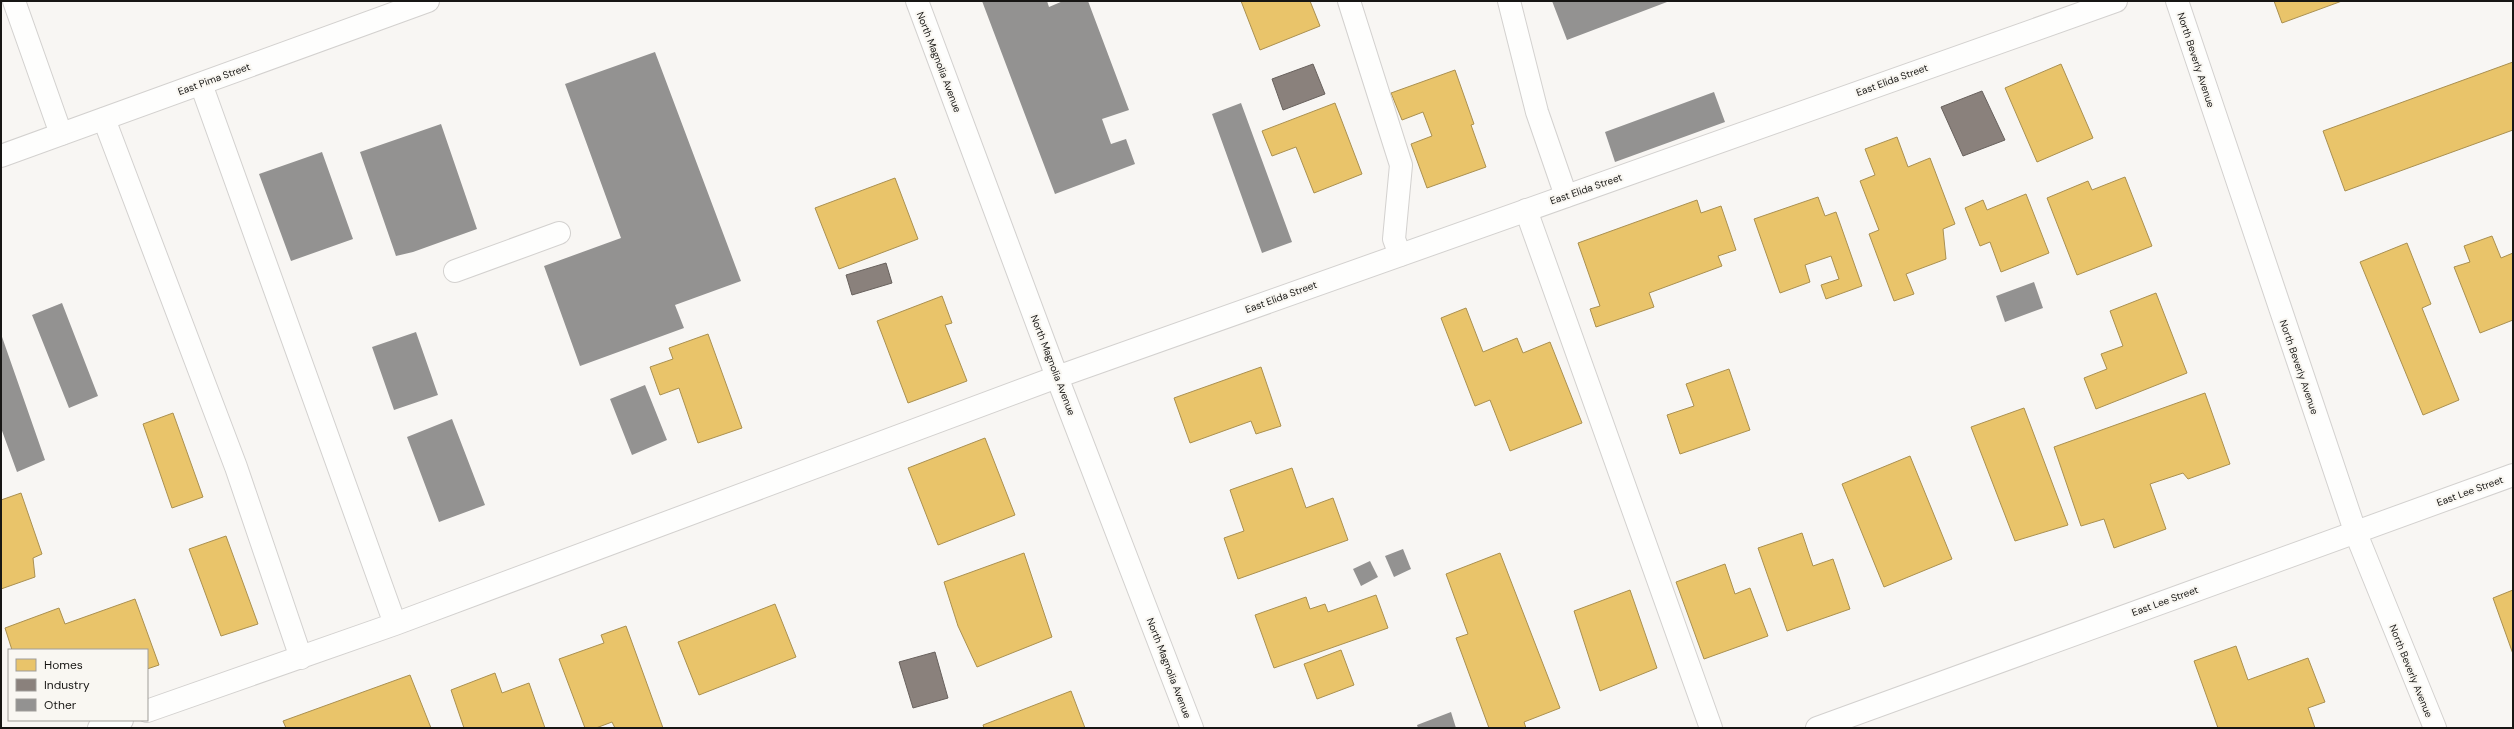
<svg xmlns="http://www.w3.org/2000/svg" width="2514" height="729" font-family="'DM Sans',sans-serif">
<rect width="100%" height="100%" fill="#f8f6f3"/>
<path fill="#e9c46a" stroke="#aa9050" d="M1241,1H1310L1320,26L1260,50Z
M2274,1H2342L2282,23Z
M2513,62V130L2345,191L2323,131Z
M2061,64L2093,138L2037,162L2005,88Z
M1455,70L1474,124L1471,125L1486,167L1427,188L1411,144L1432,136L1423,112L1402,120L1391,93Z
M1335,103L1362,174L1314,193L1296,147L1272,156L1262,131Z
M1897,137L1908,167L1930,158L1955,224L1943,229L1946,259L1906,274L1914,294L1894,301L1869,234L1879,230L1860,181L1875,175L1865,149Z
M2125,177L2152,246L2077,275L2047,198L2088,181L2092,190Z
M895,178L918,239L839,269L815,208Z
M2026,194L2049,253L2001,272L1990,242L1980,246L1965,208L1983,200L1987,210Z
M1818,197L1825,216L1836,212L1862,286L1826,299L1821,285L1839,279L1831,256L1805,265L1810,282L1780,293L1754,219Z
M1697,200L1701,213L1721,206L1736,250L1718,256L1722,266L1649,293L1654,307L1596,327L1590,309L1600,306L1578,243Z
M2492,236L2501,258L2513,253V320L2480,333L2454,267L2470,262L2464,246Z
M2407,243L2431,304L2422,308L2459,400L2423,415L2360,262Z
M2156,293L2187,373L2096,409L2084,378L2107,369L2101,354L2123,346L2110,311Z
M942,296L952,323L945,325L967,381L908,403L877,321Z
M1466,308L1483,352L1517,338L1523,353L1550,342L1582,423L1510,451L1490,400L1475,406L1441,318Z
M708,334L742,428L698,443L679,388L660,395L650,367L673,359L669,348Z
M1261,367L1281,426L1256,434L1251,421L1190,443L1174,398Z
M1729,369L1750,430L1680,454L1667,415L1694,406L1686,384Z
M2205,393L2230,464L2188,479L2183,473L2150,484L2166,529L2114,548L2104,519L2081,526L2054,447Z
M2024,408L2068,525L2015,541L1971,427Z
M173,413L203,497L172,508L143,424Z
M985,438L1015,515L938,545L908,468Z
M1910,456L1952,559L1884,587L1842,484Z
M1292,468L1306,508L1333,498L1348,540L1238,579L1224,538L1244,531L1230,490Z
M21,493L42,554L33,558L35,577L1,589V500Z
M1802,533L1813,566L1833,559L1850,609L1787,631L1758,548Z
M226,536L258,624L221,636L189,549Z
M1024,553L1052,637L977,667L958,626L944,582Z
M1500,553L1560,708L1524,722L1526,728H1489L1456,638L1468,634L1446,574Z
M1725,564L1735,594L1750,588L1768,636L1704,659L1676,582Z
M1630,590L1657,668L1600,691L1574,611Z
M2513,590V654L2493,598Z
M1376,595L1388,628L1274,668L1255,615L1306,597L1310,609L1325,604L1328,612Z
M135,599L159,665L147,669V650H12L5,628L59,608L65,624Z
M775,604L796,657L699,695L678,642Z
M626,626L663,728H615L612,722L596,728H585L559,659L604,643L601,635Z
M2236,646L2248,680L2308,658L2325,702L2308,708L2315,728H2218L2194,661Z
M1341,650L1354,685L1317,699L1304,664Z
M495,673L502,693L529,683L545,728H464L451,690Z
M410,675L431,728H286L283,721Z
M1071,691L1085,728H984L983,725Z"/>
<path fill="#8a817c" stroke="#68615d" d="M1313,64L1325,94L1283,110L1272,79Z
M1982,91L2005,140L1963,156L1941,107Z
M886,263L892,283L852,295L846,275Z
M935,652L948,698L913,708L899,662Z"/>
<path fill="#939291" d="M982,1H1047L1049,7L1063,1H1088L1129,110L1102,119L1111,144L1126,139L1135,164L1055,194Z
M1552,1H1667V2L1567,40Z
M655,52L741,281L675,305L684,328L580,366L544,266L621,238L565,84Z
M1714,92L1725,122L1615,162L1605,132Z
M1241,103L1292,242L1262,253L1212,114Z
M441,124L477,229L413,252L396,256L360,152Z
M322,152L353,239L291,261L259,174Z
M2034,282L2043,308L2005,322L1996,296Z
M62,303L98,396L69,408L32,315Z
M416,332L438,395L394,410L372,347Z
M1,334L45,460L17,472L1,428Z
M645,385L667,440L632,455L610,399Z
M452,419L485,505L439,522L407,437Z
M1403,549L1411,569L1394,577L1385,556Z
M1370,561L1378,577L1361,586L1353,569Z
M1451,712L1456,728H1418L1417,725Z"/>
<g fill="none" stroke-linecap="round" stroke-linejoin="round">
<g stroke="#d3d1cf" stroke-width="24">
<path id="service" d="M14,1L61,134
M1349,1L1401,165L1394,239L1400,255
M1509,1L1537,112L1566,196
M201,84L395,624
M104,119L236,467L301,658
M1526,210L1711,728
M455,271L559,233
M147,711L395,624L1057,377
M99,728L122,720"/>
</g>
<g stroke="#d3d1cf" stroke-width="24">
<path id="minor" d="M917,1L1057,377L1192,728
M2177,1L2355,531L2435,728
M1057,377L2116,1
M1817,728L2513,475"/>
</g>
<g stroke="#d3d1cf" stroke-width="24">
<path id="tertiary" d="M1,156L428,1"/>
</g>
<use href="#service" stroke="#fefefd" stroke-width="22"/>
<use href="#minor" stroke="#fefefd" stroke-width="22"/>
<use href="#tertiary" stroke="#fefefd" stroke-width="22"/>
</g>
<g text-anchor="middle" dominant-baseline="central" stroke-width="4" stroke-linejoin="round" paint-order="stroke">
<g font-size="10" fill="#171614" stroke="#f9f7f2">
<text transform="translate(2196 60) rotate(72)">North Beverly Avenue</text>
<text transform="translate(939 62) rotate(69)">North Magnolia Avenue</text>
<text transform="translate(214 79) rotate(-20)">East Pima Street</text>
<text transform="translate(1892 80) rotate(-20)">East Elida Street</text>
<text transform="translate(1586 189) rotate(-19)">East Elida Street</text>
<text transform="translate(1281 297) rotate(-20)">East Elida Street</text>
<text transform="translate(1053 365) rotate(69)">North Magnolia Avenue</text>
<text transform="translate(2299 367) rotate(71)">North Beverly Avenue</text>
<text transform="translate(2470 491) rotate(-20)">East Lee Street</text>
<text transform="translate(2165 601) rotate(-20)">East Lee Street</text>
<text transform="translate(1169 668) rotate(69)">North Magnolia Avenue</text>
<text transform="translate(2411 671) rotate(68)">North Beverly Avenue</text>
</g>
</g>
<rect width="2514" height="729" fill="none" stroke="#171614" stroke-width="4"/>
<rect x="8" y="649" width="140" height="72" fill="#f9f7f2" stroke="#9f9d99"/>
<rect x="16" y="659" width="20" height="12" fill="#e9c46a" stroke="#9f9d99"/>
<text x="44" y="669" font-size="12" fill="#171614">Homes</text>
<rect x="16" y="679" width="20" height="12" fill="#8a817c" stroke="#9f9d99"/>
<text x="44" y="689" font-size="12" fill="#171614">Industry</text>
<rect x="16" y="699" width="20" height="12" fill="#939291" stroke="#9f9d99"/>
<text x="44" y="709" font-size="12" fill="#171614">Other</text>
</svg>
